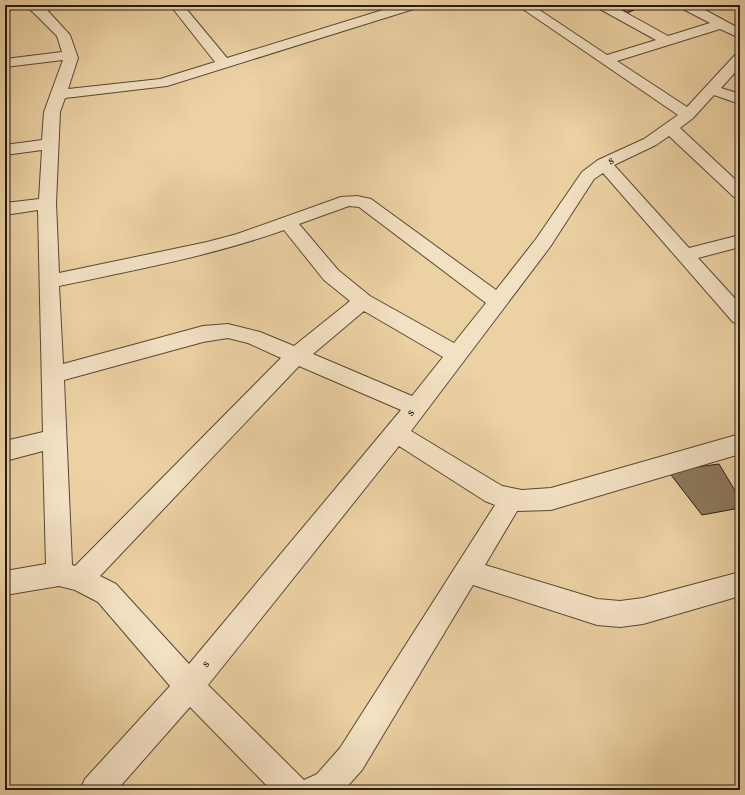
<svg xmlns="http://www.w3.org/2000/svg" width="745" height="795" font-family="Vollkorn,serif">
<rect width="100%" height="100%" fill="#ecd1a3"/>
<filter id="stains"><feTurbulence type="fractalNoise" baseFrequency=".005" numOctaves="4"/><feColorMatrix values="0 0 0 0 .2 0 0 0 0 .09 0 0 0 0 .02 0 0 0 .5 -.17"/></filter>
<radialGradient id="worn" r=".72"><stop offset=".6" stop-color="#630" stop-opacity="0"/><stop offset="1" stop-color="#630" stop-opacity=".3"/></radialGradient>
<path fill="#8c795d" stroke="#241a12" d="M624,5H641L643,6L627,13L618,6Z
M719,464L740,499V508L702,515L668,471Z"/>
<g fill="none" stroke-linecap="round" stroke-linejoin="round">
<g stroke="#564836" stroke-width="2">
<path id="minor" d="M25,5H39L47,10L70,35L78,58L68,89L160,79L215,62L170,5H183L227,58L399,5H418L417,8L167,86L65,98L60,112L56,203L59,273L207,242L237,234L341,197L357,196L371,199L496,290L536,239L582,172L598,160L644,139L678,115L517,5H532L607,55L656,40L598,8L597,5H612L668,36L710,23L681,8L680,5H696L740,29V38L720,29L617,61L687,107L735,55L740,54V67L721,88L740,94V104L714,95L693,118L680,128L740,184V198L734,197L669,136L656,145L614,165L689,248L740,235V247L698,258L740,304V324L733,322L603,173L594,179L550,247L411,431L502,486L522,490L551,488L740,434V454L551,510L517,511L485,565L597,599L620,601L643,598L740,572V596L643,624L620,627L597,625L473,585L362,770L344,790H271L190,707L117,790H80L85,779L170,686L98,602L75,590L59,586L5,595V571L46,564L43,451L5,461V441L43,432L38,210L5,215V203L39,199L42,150L5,155V145L42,140L44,112L63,60L5,67V59L62,52L57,36L37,16ZM349,206L359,207L486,303L454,343L370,296L338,270L299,224ZM284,230L324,280L350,301L294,346L260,332L228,324L203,326L63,364L59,286C135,270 211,256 284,230ZM364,311L443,357L412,396L313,354ZM228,338L248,343L281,358L75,566L72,565L64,380L203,342ZM299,366L401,410L189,664L116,584L100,576ZM399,446L485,501L495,505L340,748L317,774L304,780L208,685Z"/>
</g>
<use href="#minor" fill="#f3e1c3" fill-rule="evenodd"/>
</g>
<g text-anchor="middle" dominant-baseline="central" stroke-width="3.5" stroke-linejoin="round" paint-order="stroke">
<g font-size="12" fill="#241a12" stroke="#f3e1c3">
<text transform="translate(611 161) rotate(-25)">s</text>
<text transform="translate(411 413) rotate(-53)">s</text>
<text transform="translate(206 664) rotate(-51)">s</text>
</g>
</g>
<rect width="745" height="795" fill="none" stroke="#ecd1a3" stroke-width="20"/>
<rect x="6" y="6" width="733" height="783" fill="none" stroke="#241a12" stroke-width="2"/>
<rect x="10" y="10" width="725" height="775" fill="none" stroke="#241a12"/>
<rect width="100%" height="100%" filter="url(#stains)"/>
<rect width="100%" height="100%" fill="url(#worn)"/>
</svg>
